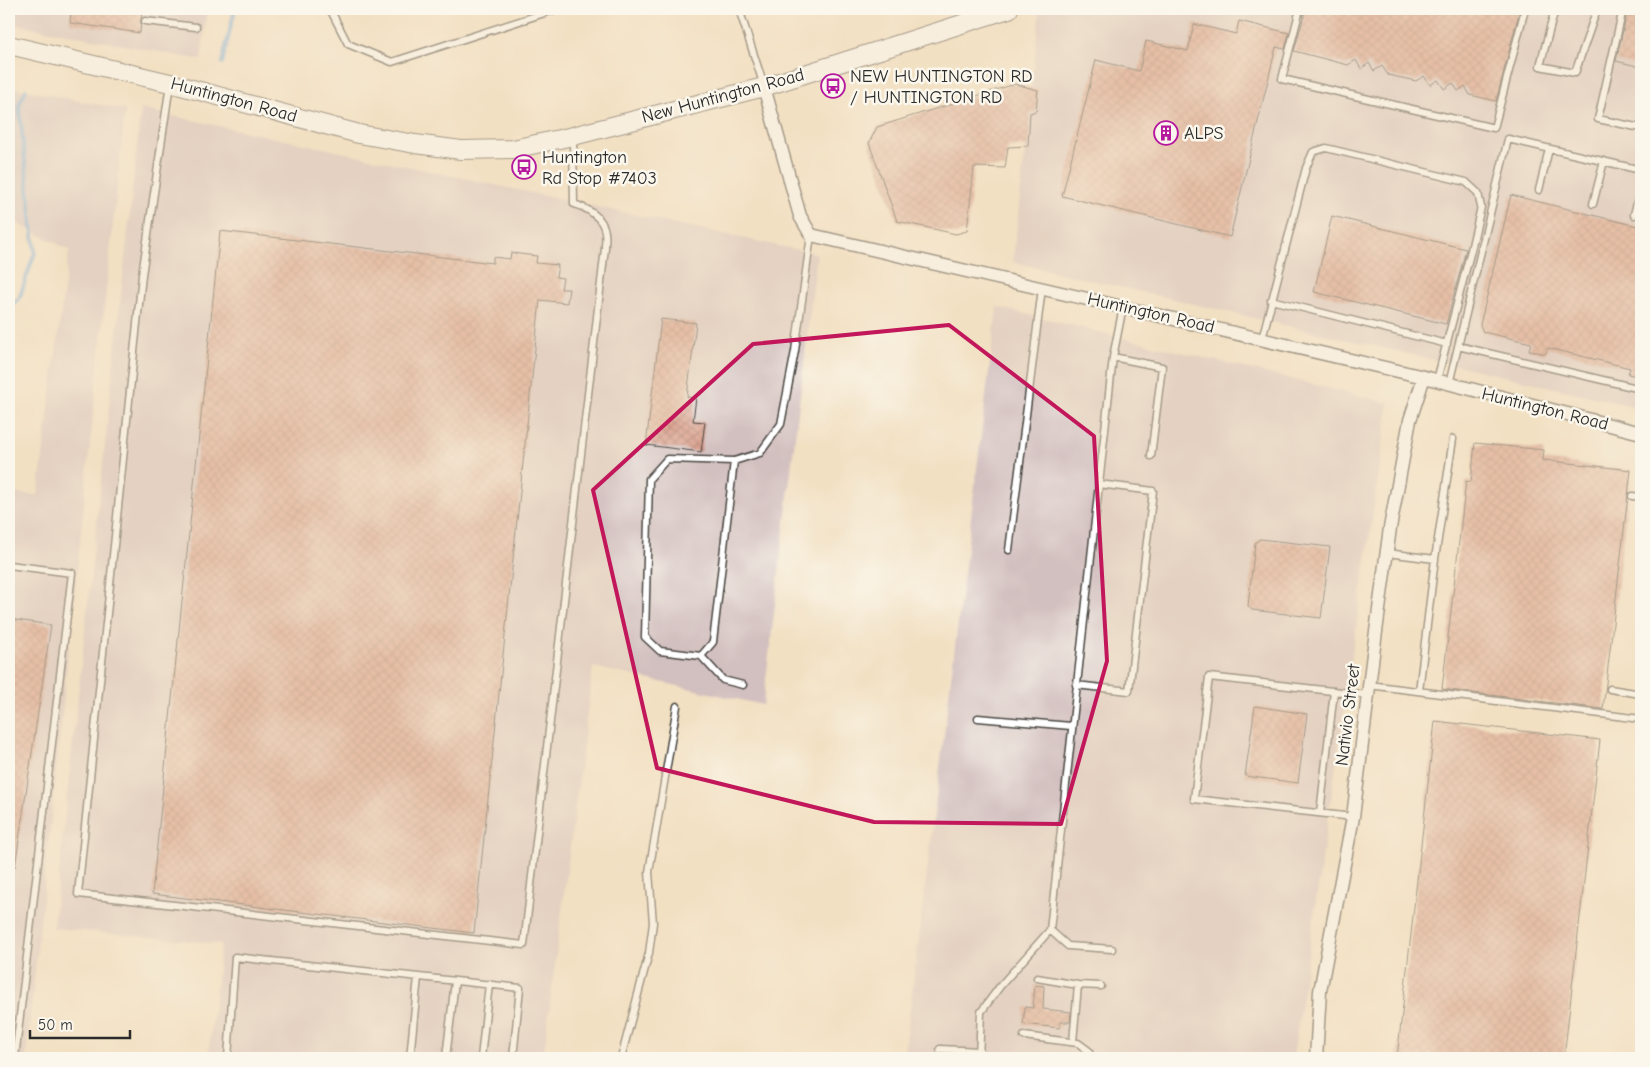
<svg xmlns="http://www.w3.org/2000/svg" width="1650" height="1067" font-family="'Comic Neue',sans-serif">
<defs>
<pattern id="building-cross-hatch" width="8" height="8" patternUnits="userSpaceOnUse" patternTransform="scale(1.25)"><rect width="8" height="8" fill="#d79582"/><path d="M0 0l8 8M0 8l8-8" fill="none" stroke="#af7a6b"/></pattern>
</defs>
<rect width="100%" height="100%" fill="#fbf7ec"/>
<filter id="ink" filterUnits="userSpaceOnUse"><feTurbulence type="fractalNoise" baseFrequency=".02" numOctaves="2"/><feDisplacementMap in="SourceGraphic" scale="10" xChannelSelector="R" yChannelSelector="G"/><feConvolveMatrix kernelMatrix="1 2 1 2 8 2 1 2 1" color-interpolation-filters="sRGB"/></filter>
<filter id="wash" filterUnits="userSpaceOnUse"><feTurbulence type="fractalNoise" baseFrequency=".0096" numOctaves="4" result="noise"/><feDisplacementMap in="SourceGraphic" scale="20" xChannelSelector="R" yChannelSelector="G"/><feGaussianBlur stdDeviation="1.12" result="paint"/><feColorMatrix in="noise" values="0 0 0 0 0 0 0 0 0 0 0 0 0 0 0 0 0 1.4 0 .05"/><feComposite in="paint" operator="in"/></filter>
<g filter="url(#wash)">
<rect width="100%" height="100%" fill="#f2e0c2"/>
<path fill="#d2bfbf" d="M9,9H207L201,60L9,23Z
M1040,9H1641V408L1013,262Z
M9,87L125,110L26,1058H9V493L38,495L69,250L9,219Z
M141,109L817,254L763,705L593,667L543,1058H208L221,944L53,928Z
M997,307L1389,403L1293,1058H904Z"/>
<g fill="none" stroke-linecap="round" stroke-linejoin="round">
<path stroke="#6ba6dc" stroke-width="4" d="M222,63L235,9
M9,307L19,299L35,252L19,105L26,90"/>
</g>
<g id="blocks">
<path fill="url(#building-cross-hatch)" d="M71,9H142L140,33L70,23Z
M1306,9H1520L1496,101L1470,95L1465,86L1458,91L1453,83L1444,89L1438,80L1430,85L1424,76L1416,81L1388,75L1382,66L1374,71L1369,63L1361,69L1356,60L1348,65L1294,51Z
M1628,9H1641V67L1616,61Z
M1239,21L1289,33L1285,49L1276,47L1230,237L1062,196L1096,60L1139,71L1146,41L1188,51L1194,24L1236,34Z
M1015,84L1038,90L1036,111L1030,113L1028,146L1008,147L1005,168L974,167L967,231L956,234L897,221L869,143L877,127Z
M1511,195L1641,227V377L1628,374L1630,368L1548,348L1545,354L1529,350L1531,343L1483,332L1480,325Z
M1332,216L1466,249L1446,324L1314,292Z
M220,231L493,263V257L510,259L511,253L537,256L536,263L558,265L556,277L563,278L561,289H569L567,303L540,300L474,933L152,894Z
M661,319L696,323L687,397L696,398L693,421L705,422L701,452L646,445Z
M1475,443L1544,450L1543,460L1631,470L1603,709L1442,689L1466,481L1471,482Z
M1260,539L1330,547L1321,618L1252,610L1248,606L1255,543Z
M9,619L51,625L15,867L9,866Z
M1255,706L1307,714L1298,783L1245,776Z
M1435,721L1600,740L1564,1058H1397Z
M1035,985L1044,986L1043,1009L1071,1012L1070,1022H1060V1028L1023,1024L1025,1007L1033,1008Z"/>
</g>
</g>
<g filter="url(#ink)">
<use href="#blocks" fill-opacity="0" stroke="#494642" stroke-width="1"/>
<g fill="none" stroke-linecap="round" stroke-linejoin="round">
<g stroke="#494642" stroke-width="9">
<path id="lane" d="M330,9L348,44L392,62L557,9
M739,9L764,86
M1300,9L1282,79L1494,128L1525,9
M1555,9L1540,66L1575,73L1597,9
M1623,9L1598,119L1641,128
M145,21L196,27
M170,84L142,275L78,894L524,945L605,248C605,243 606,237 605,232C603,217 587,208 574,204L573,138
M1539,190L1549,149
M1593,204L1604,161
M1634,215L1641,185
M1271,300L1447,344
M1262,339L1306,168L1313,152L1326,148L1466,182L1478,193L1481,207L1471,250L1437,380
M1458,346L1641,389
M1113,357L1162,367L1151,456
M1449,384L1508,139L1641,170
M734,461L713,642L701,656L660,651L645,637L649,479L667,459L734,461L760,453L781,424L795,351L811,235
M1632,496L1641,497
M1009,550L1042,288
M1387,553L1435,559
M9,565L72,573L15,1058
M701,656L723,680L743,685
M1076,685L1129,691L1153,491L1099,484
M1369,685L1641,719
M1610,689L1641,694
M1419,691L1435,559L1453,439
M978,718L1071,726
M1320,813L1334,691
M1353,817L1194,799L1209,677L1368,695
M1050,930L1068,946L1112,949
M1037,978L1078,985
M1024,1036L1078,1043L1089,1051V1058
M1073,1042L1078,985L1101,986
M940,1049L980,1051
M228,1058L235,957L520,988L513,1058
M410,1058L418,977
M446,1058L455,981
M481,1058L489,984
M621,1058L649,953L653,923L649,872L677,706
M979,1058L981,1012L1001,985L1050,930L1113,357L1123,307"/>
</g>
<g stroke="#494642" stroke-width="15">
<path id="street" d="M764,87L800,216L811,235L1424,377L1641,433
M1316,1058L1320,991L1353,817L1373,654L1390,528L1410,420L1424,377"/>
</g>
<g stroke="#494642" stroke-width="20">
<path id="secondary" d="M9,45L170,83L359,134L415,144L461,150L513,149L573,136L764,87L1009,9"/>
</g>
<use href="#lane" stroke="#fff" stroke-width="6"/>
<use href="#street" stroke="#fff" stroke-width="12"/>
<use href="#secondary" stroke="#fff" stroke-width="18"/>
</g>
</g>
<path d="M0 0H1650V1067H0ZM949,325L1094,436L1107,661L1061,824L874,822L657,768L593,490L753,344Z" fill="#f2e0c2" fill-opacity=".55" fill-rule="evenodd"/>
<path fill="none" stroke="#c2185b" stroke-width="4" stroke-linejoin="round" d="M949,325L1094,436L1107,661L1061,824L874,822L657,768L593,490L753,344Z"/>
<defs>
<g id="bus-ring" transform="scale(1.25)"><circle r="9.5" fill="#fbf7ec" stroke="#b5179e" stroke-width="1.5"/><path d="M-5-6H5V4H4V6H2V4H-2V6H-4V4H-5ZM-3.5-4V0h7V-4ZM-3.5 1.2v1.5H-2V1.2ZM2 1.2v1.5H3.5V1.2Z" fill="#b5179e"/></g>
<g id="building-ring" transform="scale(1.25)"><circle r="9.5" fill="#fbf7ec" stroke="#b5179e" stroke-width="1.5"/><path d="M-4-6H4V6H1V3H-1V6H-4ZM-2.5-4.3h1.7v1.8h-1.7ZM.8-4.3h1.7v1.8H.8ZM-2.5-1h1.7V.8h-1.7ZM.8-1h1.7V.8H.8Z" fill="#b5179e"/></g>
</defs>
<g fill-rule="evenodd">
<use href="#bus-ring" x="833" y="86"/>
<use href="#building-ring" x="1166" y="133"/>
<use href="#bus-ring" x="524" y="167"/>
</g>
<g text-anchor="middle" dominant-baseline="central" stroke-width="5" stroke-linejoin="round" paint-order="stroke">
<g font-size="18" fill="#2b2b2b" stroke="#fbf7ec" text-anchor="start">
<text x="850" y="76">NEW HUNTINGTON RD<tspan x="850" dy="21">/ HUNTINGTON RD</tspan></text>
<text x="1184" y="133">ALPS</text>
<text x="542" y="157">Huntington<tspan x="542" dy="21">Rd Stop #7403</tspan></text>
</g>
<g font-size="18" fill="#2b2b2b" stroke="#fbf7ec">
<text transform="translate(723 96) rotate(-15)">New Huntington Road</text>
<text transform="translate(234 100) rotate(15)">Huntington Road</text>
<text transform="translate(1151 313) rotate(13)">Huntington Road</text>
<text transform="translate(1545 409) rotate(14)">Huntington Road</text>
<text transform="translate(1348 715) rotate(-83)">Nativio Street</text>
</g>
</g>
<rect width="1650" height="1067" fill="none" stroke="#fbf7ec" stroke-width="30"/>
<path d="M30 1030v8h100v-8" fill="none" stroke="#2b2b2b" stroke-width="2.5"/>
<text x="38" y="1030" font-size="15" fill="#2b2b2b" stroke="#fbf7ec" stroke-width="4" paint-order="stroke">50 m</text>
</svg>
